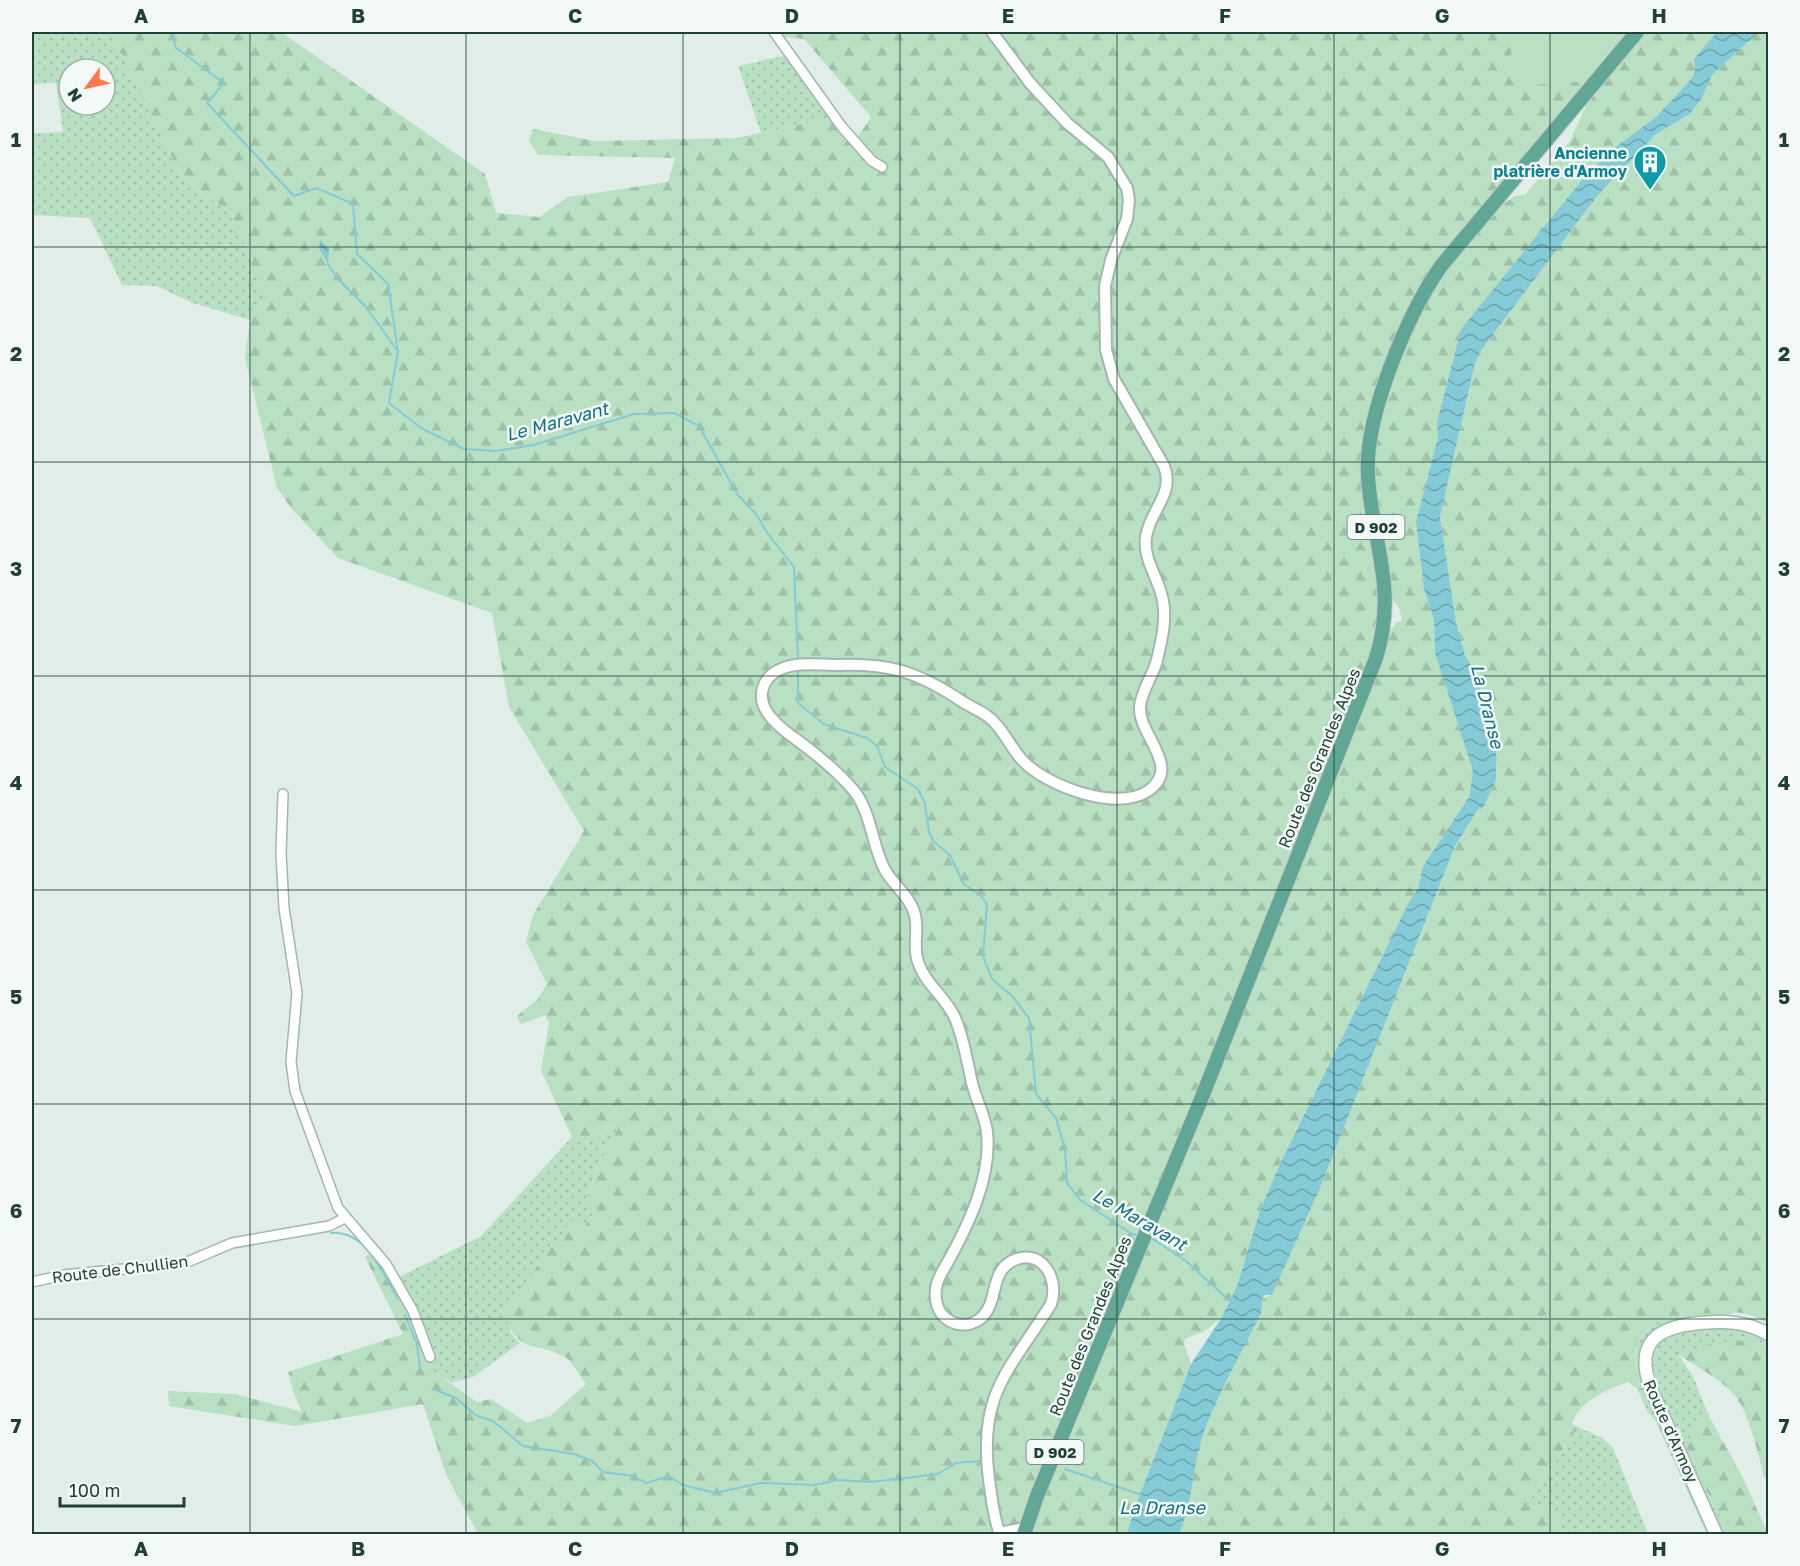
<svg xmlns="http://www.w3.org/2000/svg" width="1800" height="1566" font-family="'Golos Text',sans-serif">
<defs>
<pattern id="grass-dots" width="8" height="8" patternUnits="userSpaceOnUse" patternTransform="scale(1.5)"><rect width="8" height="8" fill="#b9e0c3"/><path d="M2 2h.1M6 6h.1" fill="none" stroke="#9fc1a8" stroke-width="1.8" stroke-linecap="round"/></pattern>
<pattern id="forest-firs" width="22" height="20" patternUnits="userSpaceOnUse" patternTransform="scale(1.5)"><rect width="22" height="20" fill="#b9e0c3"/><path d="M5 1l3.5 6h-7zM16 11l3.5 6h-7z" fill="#9fc1a8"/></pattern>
<pattern id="water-waves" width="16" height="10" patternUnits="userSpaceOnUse" patternTransform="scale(1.5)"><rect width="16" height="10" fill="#85cad7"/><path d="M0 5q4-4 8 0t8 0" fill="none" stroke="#6ca5af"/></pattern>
</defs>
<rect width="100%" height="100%" fill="#e1ede8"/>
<path fill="url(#grass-dots)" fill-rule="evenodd" d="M32,32H110L183,179L232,214L265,297L250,320L190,302L157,286L122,285L90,218L32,215V133L63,132L56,83L32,84ZM69,69H105V105H69Z
M787,55L830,118L761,133L738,66Z
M612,1124L618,1129L599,1163L587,1197L595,1211L583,1228L572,1221L510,1332L520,1343L473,1377L452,1383L429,1369L395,1279L481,1236L572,1137L581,1143L596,1139Z
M1728,1311L1735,1312L1728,1315L1665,1323L1647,1336L1639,1356L1643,1385L1711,1534H1707L1655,1420L1647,1411L1637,1388L1640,1385C1619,1315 1679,1316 1728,1311Z
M1732,1327L1754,1333L1768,1340V1348L1748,1340L1679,1356L1693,1376L1709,1416L1694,1428L1725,1534H1721L1716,1518L1657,1388L1652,1359L1659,1342L1666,1336L1675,1332Z
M1578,1427L1603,1438L1613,1448L1648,1534H1561V1511L1526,1505Z"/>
<path fill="url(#forest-firs)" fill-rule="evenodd" d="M110,32H281L485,174L496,213L539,217L568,197L668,182L675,158L538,155L529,141L533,129L595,141L736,138L830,118L853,144L871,117L804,39L777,36L774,32H1505L1591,81L1628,32H1717L1693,77L1656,117L1601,160L1461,329L1437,422L1438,437L1416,522L1424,589L1434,620L1435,653L1473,771L1469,797L1423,866L1418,889L1409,902L1280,1164L1260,1210L1237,1286L1222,1317L1205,1331L1185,1339L1184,1343L1191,1364L1136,1504L1127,1534H478L446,1474L423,1404L295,1426L169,1406L168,1391L235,1394L302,1412L293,1391L288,1372L403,1334L365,1257L377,1250L395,1279L431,1361L430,1369L477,1402L491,1399L527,1423L550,1416L586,1384C580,1376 573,1362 565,1357C531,1339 520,1357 503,1312L572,1220L583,1228L595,1211L587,1198L599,1163L618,1129L612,1124L596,1139L581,1143L572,1137L541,1070L549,1023L545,1015L522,1024L519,1022L517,1016L538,999L547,984L526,942L533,915L584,831L509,707L492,613L338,558L291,508L277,488L245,358L250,320L264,296L232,214L183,179ZM1588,101L1570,141L1525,195L1515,196L1499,207ZM1392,600L1399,607L1402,621L1397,622L1388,633Z
M1759,32H1768V1324C1747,1309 1726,1311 1701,1314C1654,1319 1623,1330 1640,1385L1637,1388L1627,1382C1608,1389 1577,1403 1572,1424L1578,1427L1526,1505L1561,1511V1534H1179C1194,1501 1191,1463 1205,1429C1220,1390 1242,1352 1260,1313L1262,1299L1272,1294L1320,1188L1455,846L1496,779V749L1476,674L1465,655L1456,622L1440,517L1475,363L1482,349L1598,195L1656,134L1690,114L1702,98L1712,75Z
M1748,1340L1768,1348V1478H1764C1760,1458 1748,1412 1736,1397C1722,1379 1698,1368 1679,1355L1710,1344Z
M1709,1416L1743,1478L1768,1534H1725L1720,1517L1687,1449L1694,1428Z"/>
<path fill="#b9e0c3" d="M1505,32H1628L1591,81L1516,86L1509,36Z"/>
<path fill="url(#water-waves)" d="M1717,32H1759L1712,75L1702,98L1690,114L1656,134L1598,195L1482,349L1475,363L1440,517L1456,622L1465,655L1476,674L1496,749V779L1483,808L1478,809L1455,846L1320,1188L1272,1295H1265L1262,1299L1261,1313C1242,1352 1220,1390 1205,1429C1192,1463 1194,1501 1179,1534H1127L1136,1504L1191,1364L1222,1317L1237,1286L1260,1210L1280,1164L1409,902L1418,889L1423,866L1469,797L1473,771L1435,653L1434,620L1424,589L1416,522L1438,437L1437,422L1461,329L1587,174L1617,146L1656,117L1693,77L1695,69L1694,59Z
M320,240L329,249L328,264L319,248Z"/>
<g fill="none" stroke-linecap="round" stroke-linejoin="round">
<path stroke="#85cad7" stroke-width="2" d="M171,32L176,48L224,83L207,103L294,196L317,188L353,204L357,254L388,284L398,351L389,403L421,428L464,449L496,451L534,445L634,414L674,413L699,426L737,494L756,514L768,534L794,567L798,658
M328,264L337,278L366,307L397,350
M798,673V703L824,724L867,738L877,746L885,767L918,789L925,804L929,832L934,842L950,855L963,883L981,896L987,904L983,956L992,979L1011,995L1029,1018L1036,1094L1056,1118L1065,1149L1067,1183L1080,1200L1132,1234L1138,1235
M331,1233C365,1230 383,1272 397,1298
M1150,1237L1186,1261L1232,1303
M405,1315L417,1344L420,1369
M436,1390L456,1398L475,1415L493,1421L523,1446L574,1454L592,1461L603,1472L632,1476L647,1483L668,1476L683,1485L715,1493L761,1483L814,1485L838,1480L871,1482L938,1474L956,1463L979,1461
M1065,1469L1142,1495"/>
<g stroke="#a3b6af" stroke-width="12">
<path id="minor" d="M774,32L842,127L872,161L882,167
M283,794L281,853L284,908L297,993L291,1062L295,1091L338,1208L386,1264L413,1311L430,1357
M32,1282L64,1275L185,1263L232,1243L329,1226L345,1218"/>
</g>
<g stroke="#a3b6af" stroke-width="14">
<path id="tertiary" d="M992,32L1030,83L1067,123L1108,157L1127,188L1129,200L1127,219L1111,260L1105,286L1106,350L1114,379L1164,466C1175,494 1150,510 1146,537C1143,557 1156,575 1161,593C1168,615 1162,639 1157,660C1153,676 1141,691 1140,707C1138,735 1183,767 1148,791C1116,812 1047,786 1023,761C1009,746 1003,727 986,715C977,709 966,705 957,698C915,671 888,663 837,665C819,665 795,661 779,670C762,678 757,697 767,712C776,726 792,736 805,746C822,759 841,775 855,792C872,815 872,846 885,870C893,885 909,895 914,912C920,928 912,945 918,962C925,984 946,997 955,1018C964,1039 967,1061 972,1083C976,1100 985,1115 987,1132C992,1178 967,1228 945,1267C939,1277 934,1287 936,1299C938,1321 962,1332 980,1319C999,1304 989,1273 1012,1261C1041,1247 1060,1278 1051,1304C1008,1373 978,1393 989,1480C992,1498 993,1517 1000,1534
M999,1533L1025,1528"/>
</g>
<g stroke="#9fbab0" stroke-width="15">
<path id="secondary" d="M1716,1534L1651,1389C1634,1342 1657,1327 1700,1323C1725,1321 1746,1321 1768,1334"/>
</g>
<g stroke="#c1cac7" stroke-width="16">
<path id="primary" d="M1024,1534L1037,1496L1200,1102L1376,658C1398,587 1372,544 1368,476C1364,417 1407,315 1441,266L1637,32"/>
</g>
<use href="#minor" stroke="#fff" stroke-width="9"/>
<use href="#tertiary" stroke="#fff" stroke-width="10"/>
<use href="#secondary" stroke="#fff" stroke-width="12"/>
<use href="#primary" stroke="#62a695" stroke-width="14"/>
</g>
<path fill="none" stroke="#204037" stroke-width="1.5" stroke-opacity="0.55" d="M250,32V1534M466,32V1534M683,32V1534M900,32V1534M1117,32V1534M1334,32V1534M1550,32V1534M32,247H1768M32,462H1768M32,676H1768M32,890H1768M32,1104H1768M32,1319H1768"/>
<defs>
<g id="building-pin" transform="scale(1.725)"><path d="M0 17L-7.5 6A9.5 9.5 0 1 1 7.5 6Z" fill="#0f9aa8" stroke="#f2f9f6"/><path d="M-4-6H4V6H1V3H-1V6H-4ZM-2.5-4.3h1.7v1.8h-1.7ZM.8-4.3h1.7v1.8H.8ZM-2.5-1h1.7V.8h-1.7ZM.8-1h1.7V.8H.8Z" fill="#fff"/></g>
</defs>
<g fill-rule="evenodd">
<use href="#building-pin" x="1650" y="162"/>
</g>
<g text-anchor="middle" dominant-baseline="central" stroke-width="5" stroke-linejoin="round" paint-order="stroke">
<g fill="#f2f9f6" stroke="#5f7870" stroke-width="1.5">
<rect x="1347.5" y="515" width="57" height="24" rx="4.5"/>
<rect x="1026.5" y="1440" width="57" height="24" rx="4.5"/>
</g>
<g font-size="15" font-weight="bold" fill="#204037">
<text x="1376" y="527">D 902</text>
<text x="1055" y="1452">D 902</text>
</g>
<g font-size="16" font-weight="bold" fill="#0d838f" stroke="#f2f9f6" text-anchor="end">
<text x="1627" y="153">Ancienne<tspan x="1627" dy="18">platrière d'Armoy</tspan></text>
</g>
<g font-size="16" fill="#204037" stroke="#f2f9f6">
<text transform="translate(1319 758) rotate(-68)">Route des Grandes Alpes</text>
<text transform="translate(120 1269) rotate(-7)">Route de Chullien</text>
<text transform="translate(1090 1326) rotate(-68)">Route des Grandes Alpes</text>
<text transform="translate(1671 1431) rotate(66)">Route d'Armoy</text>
</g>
<g font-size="18" font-style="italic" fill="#156f80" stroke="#f2f9f6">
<text transform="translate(557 421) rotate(-15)">Le Maravant</text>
<text transform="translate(1488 706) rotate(76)">La Dranse</text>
<text transform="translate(1140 1219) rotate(30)">Le Maravant</text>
<text x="1162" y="1507">La Dranse</text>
</g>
</g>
<rect width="1800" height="1566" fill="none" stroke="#f2f9f6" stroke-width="66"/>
<g transform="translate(87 87) rotate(237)"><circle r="28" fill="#f2f9f6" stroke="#9eafaa" stroke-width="1.5"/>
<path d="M0-4.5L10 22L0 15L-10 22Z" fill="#fd7a50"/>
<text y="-9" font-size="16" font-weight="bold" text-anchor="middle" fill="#204037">N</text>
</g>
<path d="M60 1497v9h124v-9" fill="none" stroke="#204037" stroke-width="3"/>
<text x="69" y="1497" font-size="18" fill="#204037" stroke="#f2f9f6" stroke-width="4.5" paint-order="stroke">100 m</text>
<rect x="33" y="33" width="1734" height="1500" fill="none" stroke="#204037" stroke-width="2"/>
<g font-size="20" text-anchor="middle" font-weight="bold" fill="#204037">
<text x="141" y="23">A</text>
<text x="358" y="23">B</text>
<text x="575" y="23">C</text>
<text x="792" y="23">D</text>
<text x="1008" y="23">E</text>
<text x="1225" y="23">F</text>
<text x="1442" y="23">G</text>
<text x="1659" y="23">H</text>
<text x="16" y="147">1</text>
<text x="1784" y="147">1</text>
<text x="16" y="361">2</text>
<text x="1784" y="361">2</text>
<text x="16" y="576">3</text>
<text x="1784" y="576">3</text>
<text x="16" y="790">4</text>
<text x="1784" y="790">4</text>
<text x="16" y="1004">5</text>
<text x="1784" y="1004">5</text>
<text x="16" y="1218">6</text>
<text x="1784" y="1218">6</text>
<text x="16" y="1433">7</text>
<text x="1784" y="1433">7</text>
<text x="141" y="1556">A</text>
<text x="358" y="1556">B</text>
<text x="575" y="1556">C</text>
<text x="792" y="1556">D</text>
<text x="1008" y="1556">E</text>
<text x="1225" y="1556">F</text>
<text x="1442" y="1556">G</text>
<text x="1659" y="1556">H</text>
</g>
</svg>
